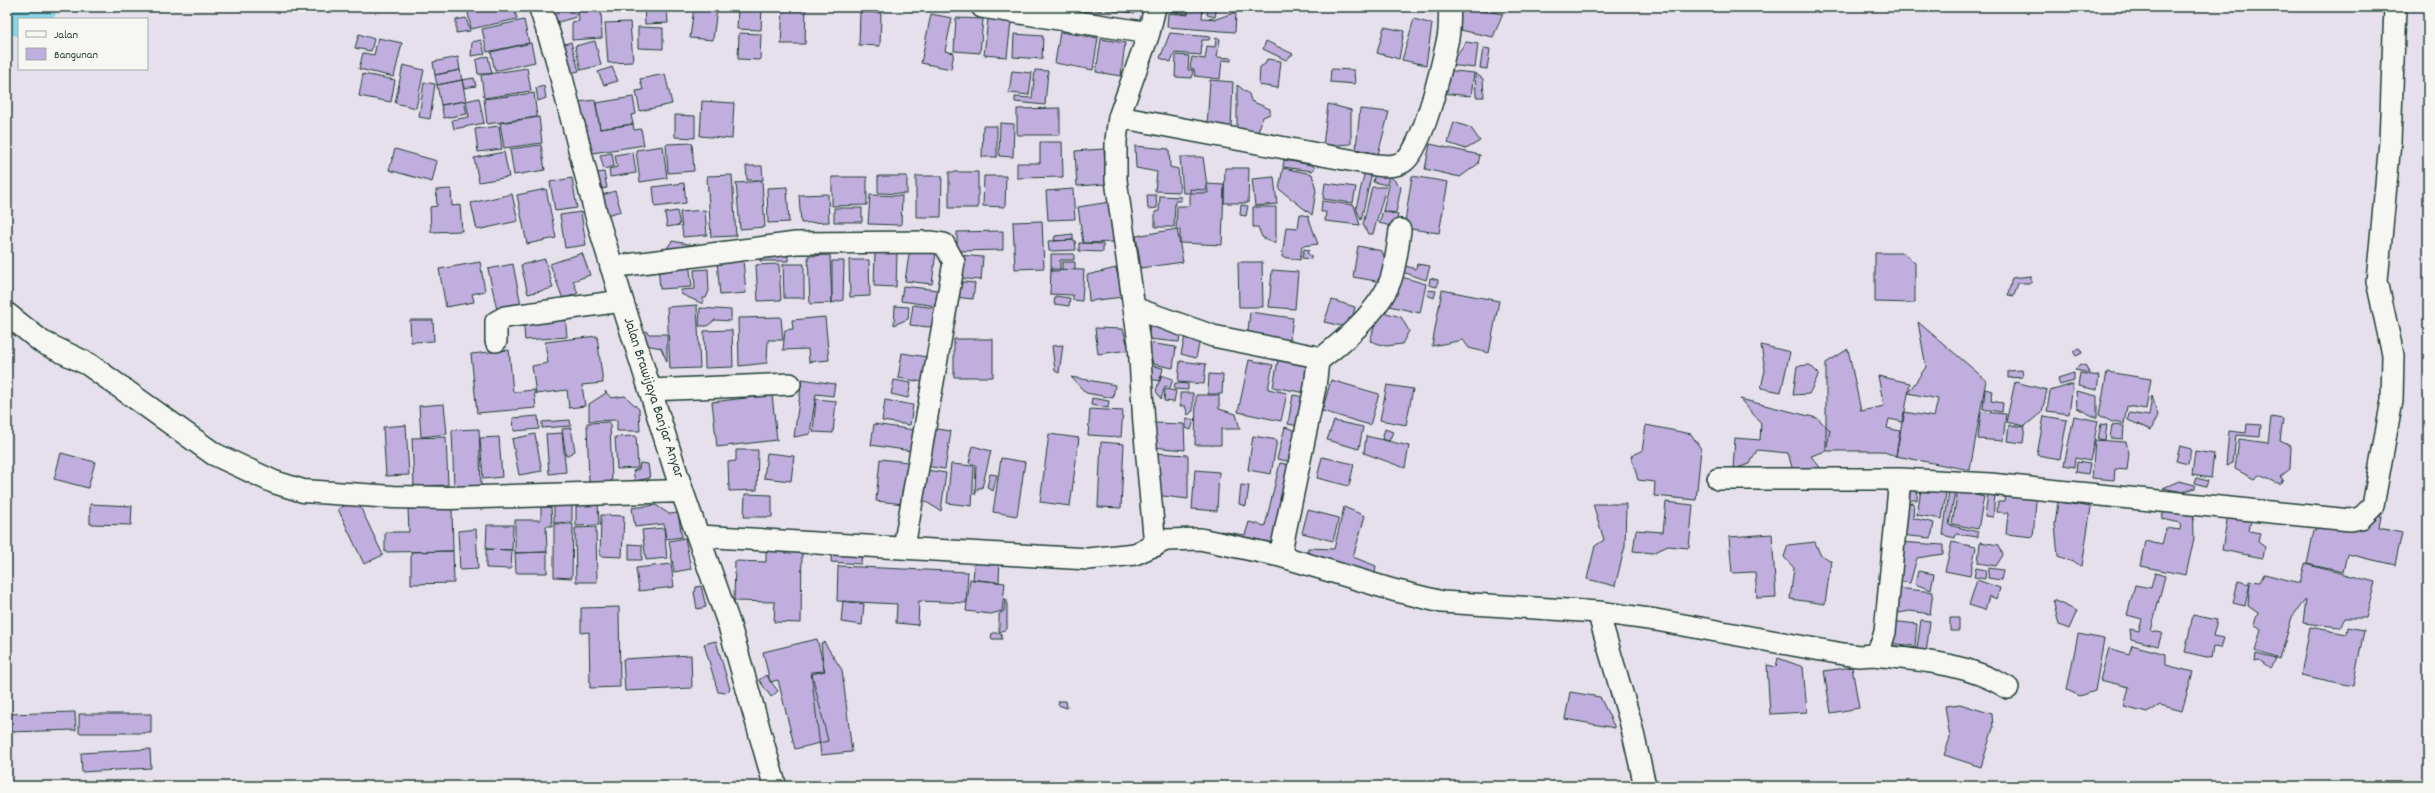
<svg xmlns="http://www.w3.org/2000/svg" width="2435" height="793" font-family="Dekko,sans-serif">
<rect width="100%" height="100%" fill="#e6e0ec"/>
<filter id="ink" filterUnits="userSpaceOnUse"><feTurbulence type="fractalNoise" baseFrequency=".025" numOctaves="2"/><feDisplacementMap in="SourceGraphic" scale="8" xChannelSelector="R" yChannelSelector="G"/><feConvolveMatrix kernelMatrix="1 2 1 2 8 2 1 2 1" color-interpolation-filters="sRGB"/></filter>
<g filter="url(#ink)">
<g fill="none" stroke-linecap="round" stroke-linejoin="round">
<path stroke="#89d4e9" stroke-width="34" d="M19,19L40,7"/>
</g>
<path fill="#c0aede" stroke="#1f3d34" d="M467,7H514L517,19L471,29Z
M553,7H576V17L555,23Z
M601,7L602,38L572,40V22L579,21L578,8Z
M644,7H667L668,23L645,24Z
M694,7L717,8L713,40L690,38Z
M738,7L762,8L761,30L737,29Z
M783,7H806L805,44H781Z
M1074,7H1102L1101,11Z
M1105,7H1136L1135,13L1105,10Z
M1168,7H1203L1202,18L1216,19L1236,12L1235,32L1167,27L1168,13L1188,15V8Z
M1170,7H1189L1187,14L1169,11Z
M1208,7H1217L1215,17L1207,15Z
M1460,7L1503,14L1493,37L1460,30Z
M860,12L881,13L880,46L859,45Z
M931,14L952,18L945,51L954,53L951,69L921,63Z
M466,18L470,31L456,33V20Z
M956,18L983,19L980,53L954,51Z
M988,19L1011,22L1007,57L984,55Z
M1414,19L1432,24L1426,65L1402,60Z
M524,20L529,43L487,52L482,29Z
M630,22L633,62L608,63L605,23Z
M638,27L663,28V49L638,48Z
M1384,27L1404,31L1399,59L1377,53Z
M1060,32L1098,38L1093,70L1055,63Z
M739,33L761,34L760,60L738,59Z
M1170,33L1210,37L1209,40H1202L1201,55L1175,53L1171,62L1160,58Z
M359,34L374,39L371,51L355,48Z
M1014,34L1043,36L1042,59L1013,57Z
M378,38L402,43L394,77L359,69L363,53L374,55Z
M1216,38L1220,39L1217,57L1231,58V61L1222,60L1220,79L1195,76L1194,69L1190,68L1192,57L1205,59L1207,46L1215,47Z
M1101,39L1125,43L1121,76L1096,72Z
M481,40L485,54L471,56L472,42Z
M595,41L601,65L581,70L575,46Z
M1266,41L1293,54L1286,60L1263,49Z
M571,42L579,71L566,74L558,46Z
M1466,42L1478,44L1475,68L1449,65Z
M531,43L535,62L495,71L491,52Z
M1483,48L1490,49L1487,69L1480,68Z
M1176,55L1189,56L1188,70H1193L1192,78L1175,77Z
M488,56L492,74H478L476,60Z
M458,57L460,70L435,75L433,62Z
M1267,59L1281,61L1278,88L1259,85L1260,67L1265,64Z
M403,65L424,70L416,108L395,103Z
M612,67L618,81L604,85L598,72Z
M527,68L531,91L484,98L481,75Z
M1331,69L1354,70L1355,84L1330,82Z
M460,70L462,80L437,85L435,75Z
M1035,70L1048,71L1045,105L1015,102V97L1032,98Z
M1444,70L1474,73L1471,96L1441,93Z
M1012,71L1032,73L1029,95L1009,93Z
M1475,73L1483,79L1484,97H1476Z
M363,74L395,80L391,102L359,96Z
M665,74L672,104L640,111L636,91L643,90L640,79Z
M474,78L476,86L464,88L462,80Z
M462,80L466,101L441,105L437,85Z
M1210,80L1233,82L1231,128L1207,127Z
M424,82L435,84L430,119L419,117Z
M1237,85L1249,94L1251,101L1270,109V114L1263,117L1258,132H1237Z
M544,86L546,98L538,101L536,88Z
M534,93L537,117L487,124L484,99Z
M633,97L636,114L631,115L633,124L600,129L596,103Z
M479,98L484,123L454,129L452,120L469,117L466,101Z
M595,100L600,129L633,124L634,130L641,129L644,145L586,154L578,102Z
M464,101L467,114L444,118L441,105Z
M702,101L734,103L732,139L700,136Z
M1328,104L1351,110V144L1323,146Z
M1060,108V135H1017V109Z
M1360,109L1389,112L1378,154L1356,149Z
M675,115L695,116V138L675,137Z
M539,117L542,143L504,148L500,123Z
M1454,122L1471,128L1480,141L1466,149L1448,143Z
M1000,123L1014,124L1013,157L999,156Z
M499,126L502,149L478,152L475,129Z
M983,126H997V157H982Z
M1040,142H1062L1063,177L1017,178V163H1040Z
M692,143L694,171L668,173L666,144Z
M1430,144L1480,155L1478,164L1460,177L1425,169Z
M541,145L545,170L514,175L510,149Z
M663,146L667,178L640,182L636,150Z
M1135,146L1169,149L1170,167L1178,169L1180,192L1155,191L1157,172L1136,168Z
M395,149L437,161L432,182L389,170Z
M1104,149L1106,184L1077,186L1075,151Z
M504,152L509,177L479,182L474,158Z
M633,152L636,173L610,177L609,169L617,167L615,155Z
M612,153L614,166L604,169L600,155Z
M1180,157H1203L1208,193H1183Z
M1284,160L1312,165L1315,168L1312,171L1283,167Z
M746,166H762L763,180H747Z
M1225,168H1249L1248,203H1224Z
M1283,168L1312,174L1316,191L1312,215L1279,189Z
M1365,171L1372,172L1361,220L1356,208Z
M604,172L607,188L593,190L590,174Z
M949,172H978V208H949Z
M1375,173L1389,176L1387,185L1373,182Z
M732,175L736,236L711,237L707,176Z
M878,176H907V194L878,193Z
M916,176H942L941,217H916Z
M984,176H1006L1005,207L983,206Z
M1412,176L1448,182L1439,233L1404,228Z
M832,177H867V205L832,206Z
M1274,177L1277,204L1255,206L1252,179Z
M1391,177L1401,187L1396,213L1383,211Z
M572,178L577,208L555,211L550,182Z
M762,181L765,227L740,229L736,183Z
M684,183L686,203L655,207L653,187Z
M1325,183L1356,187L1353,203L1323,199Z
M1206,184L1224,185L1222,245L1180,243V230H1176L1177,206H1190V189L1206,190Z
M787,187L789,222L768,223L767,188Z
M1372,187H1386L1373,234H1368L1363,224Z
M451,189L452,206L460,205L462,231L431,232L430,207L437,206L436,190Z
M546,189L556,238L527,244L517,195Z
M1073,189L1075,219L1048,220L1046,191Z
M615,191L621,211L603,216L596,197Z
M512,194L518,221L477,230L471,203Z
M828,194L829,222L801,223L799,195Z
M870,195L902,196L901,225L868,224Z
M1147,195H1156L1157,208L1148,209Z
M1160,196L1181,197V201H1175L1174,227H1155V212L1159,211Z
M1322,201L1354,205L1360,225L1325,221L1326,212H1321Z
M1110,202L1116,242L1083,243L1078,207Z
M1241,205L1248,206L1246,216L1240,215Z
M1253,207H1276V244L1262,237L1258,227H1253Z
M834,208H862V222H834Z
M705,210L707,235L683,237L680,212Z
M677,211L680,225L667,227L665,213Z
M1383,211L1398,215L1395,227L1379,223Z
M581,212L586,245L565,248L560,215Z
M1300,214L1308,216L1318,244L1302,246L1300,260L1282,257L1286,227L1298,228Z
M1042,221L1044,268L1015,269L1013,222Z
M1177,229L1183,262L1141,268L1136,236Z
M1003,231V250L957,251V232Z
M1073,234V240L1054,241L1055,236Z
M1075,240L1076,250L1049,251L1048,241Z
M672,241L699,246L665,251Z
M1079,243L1103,244V252L1079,251Z
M1358,246L1382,251L1389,270L1376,281L1353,277Z
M788,248V261H760L759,249Z
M910,248L936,251L932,284L905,281Z
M1304,249L1309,250L1307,253L1311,256V259L1302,258Z
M875,252L897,253L896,287L874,286Z
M582,253L590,275L573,281L578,293L563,299L550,264Z
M1875,253H1904L1915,263V303L1875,302Z
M1051,254H1074V260H1060V271H1051Z
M830,255L832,303L810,304L808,256Z
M958,255L983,257L981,280L956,278Z
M545,259L553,288L528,294L521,265Z
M743,259L746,293L720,295L717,261Z
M849,260H869L870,296L850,297Z
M832,261H844L843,300L832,303Z
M480,262L485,291L472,294L474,302L446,307L439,269Z
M689,262L692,287L660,289L658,265Z
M1062,262H1075V269L1062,270Z
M1238,262H1262L1263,307H1239Z
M513,264L521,305L497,310L488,269Z
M779,264L781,300L758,301L756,265Z
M783,264H804V298H784Z
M1417,264L1430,266L1426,280L1400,271L1402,265L1416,269Z
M1116,268L1123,297L1089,301L1087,275Z
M708,269L709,291L706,298H703V304L681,294V290L695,289L694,270Z
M1051,269L1084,270L1082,301L1073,300V295L1050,294Z
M1272,270L1298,272L1295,309L1269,307Z
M1398,276L1426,284L1420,313L1389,306Z
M2031,276V283H2018L2014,296L2008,295L2012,278Z
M1430,278L1438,280L1437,287L1429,285Z
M955,281L975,283L973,299L954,297Z
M903,286L938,290L936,306L901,301Z
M1428,290L1436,291L1434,298L1427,295Z
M1442,290L1499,301L1489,353L1469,348L1463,340L1432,346Z
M1055,296L1070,298L1069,306L1054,304Z
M1332,300L1355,307L1350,328L1324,322Z
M697,305L700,368L670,369L667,307Z
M913,305L936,308L935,324L929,327L910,325Z
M895,306L909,307L908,319L894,325Z
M700,308L731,310V321L715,320L707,326H699Z
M1379,311L1401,317L1409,331L1402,344L1386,346L1370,341Z
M1250,312L1293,318L1289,346L1247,341Z
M565,315L567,337L525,340L523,318Z
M781,317L783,340H768L767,363L739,366L738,318Z
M825,317L829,360L809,362L808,349L783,350L785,330L793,329L792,320Z
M410,320H433L434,341L411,342Z
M1918,322L1986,380L1970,470L1896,456L1904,412L1934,417L1938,399L1908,393L1926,367Z
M1150,325L1181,328L1179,342L1148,339Z
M1095,328L1123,329L1129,350L1098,354Z
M732,330L733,367L705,368L704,331Z
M646,331L649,334H667V362L661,348L646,345L642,332Z
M1186,332L1201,336L1196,358L1181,354Z
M597,336L603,383L582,385L585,406L569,408L567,390L536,394L532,366L548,363L545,342Z
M954,339H993V377H954Z
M1148,343L1176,347L1173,368L1153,364Z
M1063,345L1059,373L1055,371L1052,346Z
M1761,345L1790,352L1781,392L1761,388L1765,370Z
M2080,348L2082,353L2076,356L2073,351Z
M1848,349L1861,411L1884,406L1878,376L1910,383L1903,422L1889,419L1887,428L1900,431L1896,456L1881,451H1826V363Z
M509,350L513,392L534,390L536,408L477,413L471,354Z
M902,353L927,357L923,382L898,378Z
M1249,360L1273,365L1268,389L1287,393L1281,421L1238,412Z
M1278,360L1311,367L1306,393L1273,387Z
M1180,361L1206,364L1204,384L1178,382Z
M2080,364L2086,366L2089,373L2075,370Z
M1148,365L1163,368L1160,381L1145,378Z
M1810,365L1819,374L1809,394L1793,395L1797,366Z
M2022,370L2023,377L2008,378V371Z
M2107,372L2151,379L2146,409L2127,406L2124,424L2112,422L2099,415Z
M2074,373V381L2060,385L2058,378Z
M2080,373L2099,376L2097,390L2078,386Z
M1209,374L1223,375L1222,394H1208Z
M1161,375L1173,379L1170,388L1165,386L1161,399L1156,391Z
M1071,377L1115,385L1113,398L1086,393Z
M802,379L835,384L833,396L816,394L810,434L794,437Z
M894,380L911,383L908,398L891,394Z
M1331,380L1379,394L1370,425L1322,411Z
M2015,382L2047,390L2042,412L2025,426L2006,422Z
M1175,383L1188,384V390L1174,389Z
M2073,384L2069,414L2047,411L2050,391Z
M1387,385L1413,389L1406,425L1380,420Z
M1165,389L1176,391L1174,402L1164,401Z
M1985,389L1993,391L1991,401L2003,403L2002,412L1983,409Z
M605,391L611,398L625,396L639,409L640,431H617V420L589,421V404L606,393Z
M2076,391L2097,396V418L2077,408Z
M1180,393H1193V411L1188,415L1185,406H1180Z
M772,395L777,440L717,447L712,402Z
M1196,395H1219V409L1236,414L1240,429H1221V445H1195Z
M1293,395L1320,400L1314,429L1288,424Z
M2152,396L2158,415L2151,430L2128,420L2129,413L2149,416Z
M1092,398L1109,401L1108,408L1091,405Z
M816,399L836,401L833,433L813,432Z
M1740,399L1817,418L1830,430L1826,451L1811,456L1822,470L1793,471L1788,453L1757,450L1750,464L1733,469L1735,438L1760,440L1761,423Z
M885,400L913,405L910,425L882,421Z
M444,404L447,434L421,437L419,406Z
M1090,409L1123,411L1121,437L1088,435Z
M1981,412L2006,414L2003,441L1978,439Z
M538,416L539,429L514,431L513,418Z
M2044,416L2067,420L2060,459L2037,455Z
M2074,416L2098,421L2090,461L2075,458L2074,467L2064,465Z
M2271,417L2283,419L2280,441L2291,446L2290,469L2280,477L2283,479L2280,484L2259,475L2254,479L2235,469L2239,439L2268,443Z
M1186,418L1194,420L1191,430L1186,428Z
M570,420L571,426L542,428V422Z
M1334,421L1363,427L1359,449L1327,440Z
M610,422L612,482H589L587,423Z
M1153,423L1184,424L1185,450L1152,447Z
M874,424L914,430L911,451L871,445Z
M2101,424L2107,425L2105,440L2098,439Z
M2247,424L2261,425L2260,437L2236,435L2233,463L2226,466L2229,431L2246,433Z
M406,425L409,475L386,476L383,427Z
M1646,425L1691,434L1701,449L1696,500L1654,496L1655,482L1638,480L1631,456L1642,451Z
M2009,425L2025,427L2023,443L2007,441Z
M2112,425L2124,426L2123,439L2110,438Z
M1285,427L1305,434L1298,463L1277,459Z
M571,428L575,451L566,456L562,429Z
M930,428L951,431L945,469L925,466Z
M479,429L481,487L454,488L452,430Z
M1385,429L1393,432L1389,441L1382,439Z
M562,433L566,472L549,474L546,434Z
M535,434L542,471L519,475L512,439Z
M1049,434L1079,438L1070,506L1040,502Z
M636,436L638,468L617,469L615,437Z
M1253,436L1277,440L1271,474L1248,470Z
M1366,436L1409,446L1405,468L1364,453Z
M446,437L448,485L414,486L412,438Z
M499,437L502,477L483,479L480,438Z
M2095,440L2126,442L2129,453L2127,470L2115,469L2114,480L2092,478Z
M1101,442L1124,444L1121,508L1098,507Z
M973,446L991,451L982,488H978L975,495L976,465L969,463Z
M2180,446L2191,449L2188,464L2176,461Z
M736,450H758L757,490L729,491L728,462L736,461Z
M2195,451L2214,454L2211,478L2192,475Z
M61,453L95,462L88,488L54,479Z
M767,453L794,456L791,481L764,478Z
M1154,453L1188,455V499L1155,495Z
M1322,457L1354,464L1349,486L1317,478Z
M1001,458L1025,462L1017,516L993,512Z
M880,459L908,462L904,504L876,501Z
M2077,462L2090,464L2088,474L2076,472Z
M640,463L648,464L650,478L635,481L633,471L639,469Z
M1280,463L1294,466L1277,551L1219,539L1220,531L1245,535L1249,522L1265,526Z
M951,464L974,466L972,506L947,503Z
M920,469L946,473L941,511L916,496Z
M1195,470L1219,472L1217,511L1192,509Z
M1924,470L1949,474L1942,519L1917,515Z
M990,474L997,475L993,491L987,487Z
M2196,478L2208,481L2206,486L2194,483Z
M2179,481L2195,485V488L2183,492L2163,488Z
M1904,483H1918L1917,500H1902Z
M1241,485L1249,486L1246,506L1239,504Z
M2006,487L2037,490L2033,537L2006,534L2008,513L1997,512L1998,502H2004Z
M1949,491L1955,492L1949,525L1978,532V537L1956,534L1955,538L1943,535Z
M1958,491L1984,497L1978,529L1952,524Z
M1988,493L1995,495L1993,517L1985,516Z
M745,494L772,495V517H744Z
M2193,495L2194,538L2186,575L2140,566L2145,541L2162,545L2166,528L2180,530L2181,523L2162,519L2164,509Z
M357,500L383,555L364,564L338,509Z
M1666,502L1693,505L1689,548L1668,546L1653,553L1633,551L1636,530L1663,532Z
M2058,502L2091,507L2082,566L2058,556L2055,525Z
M598,503L599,525L576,526V504Z
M1914,503L1913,518L1934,523L1931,538L1898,535L1902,504Z
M90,504L132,506L131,525L90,524Z
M1593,504H1626L1625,546L1615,586L1587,579L1595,546L1604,540Z
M554,505H572V522L554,523Z
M656,505L669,514L678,513L682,537L666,539L664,524L635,527L632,508Z
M541,507H551L552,526H546L547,552L515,553V520H541Z
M1344,507L1365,516L1353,557L1376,566L1375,573L1307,554L1308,548L1334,549Z
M2327,507L2381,516L2379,528L2402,533L2395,565L2347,554L2343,572L2307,564L2314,530L2324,526Z
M408,509H452L453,551L385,552V532H409Z
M2229,509L2252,514L2249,531L2260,533L2258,542L2265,547L2263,558L2222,550Z
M1308,510L1339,518L1333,541L1302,533Z
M601,515L624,516L622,557L600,556Z
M554,524H573L572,578L554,577Z
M487,525H513L512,550L486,549Z
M596,527L597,582H576L575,528Z
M664,528L667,558L646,560L642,530Z
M476,529L478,569L460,570L458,531Z
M1772,534L1776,597L1757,598L1755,572L1732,573L1729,537Z
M685,538L691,569L674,572L669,541Z
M1815,542L1820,554L1831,561L1825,604L1790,599L1794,568L1784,557L1788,545Z
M1898,542L1943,545V554L1917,558L1910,583L1895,581Z
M1952,542L1976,547L1970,576L1945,571Z
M1980,542L1999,545L2003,555L1996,566L1978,563Z
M629,544L642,545V560H629Z
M832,546L862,548L861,564L831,562Z
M766,547H802L801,623L774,622L775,602L734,601L735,561L766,562Z
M486,549L512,550L511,569L486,568Z
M453,551L454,583L411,584V552Z
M547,552V573H516L515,553Z
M975,555L1000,557L999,582L973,580Z
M671,564L674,587L639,591L636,568Z
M2305,564L2375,582L2366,618H2345L2340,627L2303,623L2306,599L2292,617L2280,659L2255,651L2261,629L2254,624L2258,613L2248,606L2250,581L2260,582L2264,574L2300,583Z
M838,566L968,572L966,603L919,601L918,625L896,623L897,604L837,601Z
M1976,568L1986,570L1985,579L1974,577Z
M1989,568L2003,570L2001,580L1988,578Z
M1918,571L1934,574L1931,590L1915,584Z
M2155,573L2165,576L2151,631L2162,633L2158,646L2131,639L2130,629L2139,631L2142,619L2127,615L2135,585L2151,588Z
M970,579L1005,583L1002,611L991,614L966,611Z
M1977,580L2000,588L1997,599L1989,596L1985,610L1969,605Z
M2238,581L2250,584L2245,606L2233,603Z
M701,586L706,607L697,609L694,592H695L696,587Z
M1897,588L1933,592L1930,614L1910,611L1893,614Z
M1005,598L1007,600V629L999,632V614L1004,611Z
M2053,600L2077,611L2069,629L2059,625Z
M843,601L864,604L862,625L841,622Z
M619,607L620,687L590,688L589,632L581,633V608Z
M2193,615L2217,620L2213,636L2224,638L2221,648L2213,647L2211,658L2185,652Z
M1950,618H1959V631H1950Z
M1921,620L1930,621L1926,654L1887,649L1888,645L1917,648Z
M1891,621L1917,624L1915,646L1889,643Z
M2310,627L2347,634L2348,627L2364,630L2353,686L2301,675Z
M992,633H1001L1002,639H991Z
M2078,634L2104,639L2095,691L2080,696L2067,690Z
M817,639L825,671L812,674L828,741L795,749L778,680L770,682L763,652Z
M716,641L730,689L726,693L718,692L704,644Z
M824,642L842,670L852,752L821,755L811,672L824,671L821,643Z
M2132,645L2166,654V665L2193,672L2182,711L2160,705L2147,713L2124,707L2129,687L2100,680L2109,648L2129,654Z
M2256,654L2276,659L2270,668L2259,660L2255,661Z
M691,655L692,688L625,691L623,659Z
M1778,658L1803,667L1807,712L1770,714L1767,665L1776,667Z
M1852,667L1859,708L1831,713L1824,671Z
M766,675L778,691L771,697L759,680Z
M1570,692L1600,697L1615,728L1565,719Z
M1059,701H1066L1067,708L1058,705Z
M1960,704L1992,714L1993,728L1981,767L1944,755L1950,738L1945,706Z
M75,712L76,730L8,732L7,714Z
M79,714H151V733H79Z
M150,749L151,768L82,772L81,753Z"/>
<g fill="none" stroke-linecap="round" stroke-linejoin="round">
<g stroke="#1f3d34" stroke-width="24">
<path id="minor" d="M982,7L1149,33L1119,117L1116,140V180L1139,343L1144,424L1155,546
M1149,33L1155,7
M1119,117L1376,165C1385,166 1394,167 1403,162C1423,152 1443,61 1448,38C1450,28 1449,17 1450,7
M611,267L796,243L932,242L944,244L954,262L904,547
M1134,308L1213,336L1313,356L1318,361L1315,387L1280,556
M496,341V322L505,317L622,301
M1318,361C1343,342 1381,309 1391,279C1396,263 1398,246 1400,230
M650,390L790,384
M1718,479H1900
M699,536L1088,559L1135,554L1166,540L1200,539L1280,556L1393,590L1442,602L1598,612L1630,720L1645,786
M1598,612L1656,620L1843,654L1859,656L1873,655L1881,645L1885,632L1900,479L1990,484L2350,520L2361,518L2373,506L2392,400L2393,355L2377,281L2390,142L2395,7
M1873,655C1919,660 1968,663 2008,688"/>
</g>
<g stroke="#1f3d34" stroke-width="25">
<path id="tertiary" d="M540,7L556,56L596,214L622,301L682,491L729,624L775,786
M7,314L42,342L88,364L214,454L274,482L303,491L393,497L449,498L682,491"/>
</g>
<use href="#minor" stroke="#f6f6f2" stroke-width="21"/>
<use href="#tertiary" stroke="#f6f6f2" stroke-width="22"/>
</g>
</g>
<g text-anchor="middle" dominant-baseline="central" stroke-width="4" stroke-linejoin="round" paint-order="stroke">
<g font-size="15" fill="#1f3d34" stroke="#f6f6f2">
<text transform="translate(653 398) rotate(72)">Jalan Brawijaya Banjar Anyar</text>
</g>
</g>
<rect width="2435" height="793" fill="none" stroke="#f6f6f2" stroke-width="24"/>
<rect x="12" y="12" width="2411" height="769" fill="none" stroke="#1f3d34" stroke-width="1.5" filter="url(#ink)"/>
<rect x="18" y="18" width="130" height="52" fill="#f6f6f2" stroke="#a0aca6"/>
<rect x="26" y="31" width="20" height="6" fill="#f6f6f2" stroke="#a0aca6"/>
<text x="54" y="38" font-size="12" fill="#1f3d34">Jalan</text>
<rect x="26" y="48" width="20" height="12" fill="#c0aede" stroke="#a0aca6"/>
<text x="54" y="58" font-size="12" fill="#1f3d34">Bangunan</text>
</svg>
